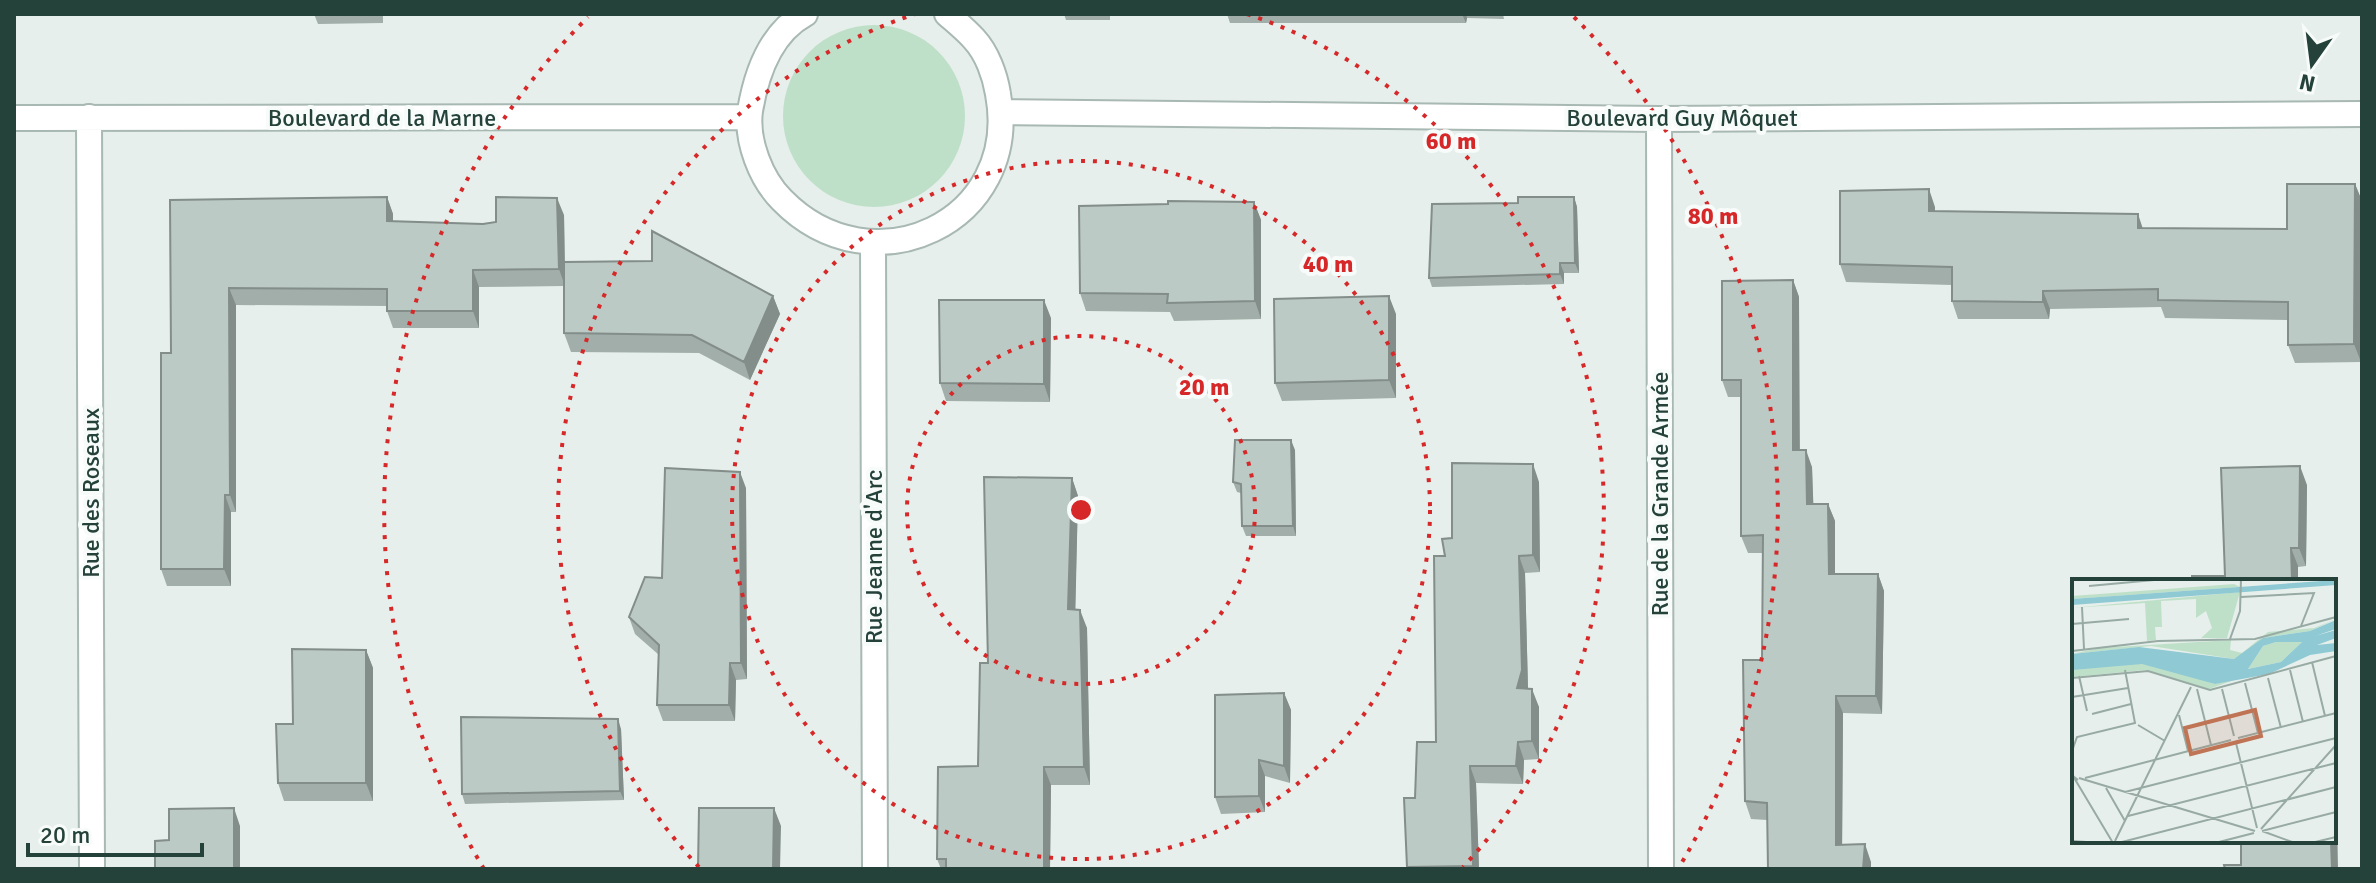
<svg xmlns="http://www.w3.org/2000/svg" width="2376" height="883" font-family="Signika,sans-serif">
<rect width="100%" height="100%" fill="#e6efeb"/>
<path fill="#bfe0c8" d="M783 116a91 91 0 1 1 182 0a91 91 0 1 1-182 0Z"/>
<g fill="none" stroke-linecap="round" stroke-linejoin="round">
<g stroke="#a8b8b2" stroke-width="28">
<path id="minor" d="M805,14C770,33 756,75 750,111C746,141 761,179 782,200C872,292 1022,222 998,94C995,75 987,53 974,39C966,30 956,22 947,14
M1002,112L1659,119L2362,114
M89,117L92,869
M14,118L749,117
M1659,119L1661,869
M873,244L875,869"/>
</g>
<use href="#minor" stroke="#fff" stroke-width="24"/>
</g>
<path fill="#a1aea9" d="M314,14H416H383V23L318,24Z
M1064,14H1110V20H1066Z
M1227,14H1503L1504,19L1467,18L1466,23H1230Z
M2132,14H2252L2132,15Z
M2334,14H2362V15L2335,16Z
M2355,184L2362,201L2361,362L2295,363L2288,345V320L2165,318L2161,307L2050,309L2049,319H1958L1952,301V285L1846,282L1840,264L1935,207V211L2142,228L2287,229Z
M387,197L393,214V222L483,224L564,215L565,262L773,296L780,314L750,380L699,353L571,352L564,333V286L479,287V328H393L387,311V306L236,305V512H231V586H167L161,569L171,353L170,200Z
M1574,197L1577,207L1579,273H1564V284L1432,287L1429,278L1518,203Z
M1254,202L1261,220V319L1174,321L1170,312L1086,311L1080,293Z
M1793,280L1799,297V450L1812,467L1813,504H1828L1835,521V574H1878L1884,591L1882,714L1843,713L1842,845L1871,862V869H1768L1767,820L1751,819L1745,801L1762,660L1763,553H1748L1741,536V397H1728L1722,380Z
M1396,314V398L1282,401L1275,383Z
M1051,318L1050,402L946,401L940,383Z
M1295,450L1296,536H1246L1242,526L1241,493L1237,492L1233,482Z
M1072,478L1078,496L1075,610L1087,628L1090,785H1051L1050,869H941L937,859L978,766L988,663Z
M1539,482L1540,572L1525,573L1528,689L1539,707V759L1524,760L1523,784L1476,783L1479,869H1408L1415,798L1436,742L1445,556L1452,538Z
M2307,485L2306,566L2225,576Z
M746,488L747,679L736,680L735,721H663L657,705L659,655L635,634L629,617L662,578Z
M366,650L373,668V801H284L278,783L293,724Z
M1284,693L1291,710L1290,783L1265,776V812L1221,814L1215,797Z
M621,729L624,800L465,804L462,794Z"/>
<path fill="#838d89" d="M1462,14H1466L1467,18L1466,23Z
M2355,184L2362,201L2361,362L2354,344Z
M1929,189L1935,207V229L1929,211Z
M387,197L393,214V239L387,221Z
M1574,197L1577,207L1579,273L1575,263Z
M557,198L564,215L565,286L559,269Z
M1254,202L1261,220V319L1255,301Z
M2138,214L2144,232L2138,228Z
M1560,263L1564,273V284L1560,274Z
M473,270L479,287V328L473,311Z
M1793,280L1799,297L1800,467L1793,450Z
M229,288L236,305V512L230,495Z
M2043,291L2050,309L2049,319L2043,302Z
M773,296L780,314L750,380L744,362Z
M1389,296L1396,314V398L1389,380Z
M1044,300L1051,318L1050,402L1044,384Z
M1291,440L1295,450L1296,536L1293,526Z
M1806,450L1812,467L1814,521L1807,504Z
M1533,464L1539,482L1540,572L1533,555Z
M2300,466L2307,485L2306,566L2299,548Z
M740,472L746,488L747,679L741,663Z
M1072,478L1078,496L1075,627L1068,609Z
M225,495L231,512V586L224,569Z
M1828,504L1835,521V591L1829,574Z
M2291,548L2298,566V581H2292Z
M1519,556L1525,573L1528,688L1524,706L1517,688Z
M1878,574L1884,591L1882,714L1876,696Z
M1080,610L1087,628L1090,785L1084,767Z
M366,650L373,668V801L366,783Z
M730,663L736,680L735,721L729,705Z
M1532,689L1539,707V759L1532,741Z
M1284,693L1291,710L1290,783L1284,766Z
M1836,696L1843,713L1842,862L1836,845Z
M618,719L621,729L624,800L620,791Z
M1518,742L1524,760L1523,784L1516,766Z
M1259,760L1265,776V812L1259,796Z
M1470,766L1476,783L1479,869H1474L1473,866Z
M1044,767L1051,785L1050,869H1044Z
M234,808L240,826V869H234Z
M774,808L781,826L780,869H773Z
M2334,808L2337,817L2338,869H2332L2331,841H2334Z
M1865,844L1871,862V869H1863Z"/>
<path fill="#bbcac4" stroke="#838d89" stroke-width="2" d="M2287,184H2355L2354,344L2288,345V302L2158,300V289L2043,291V302L1952,301V267L1840,264V191L1929,189V211L2138,214V228L2287,229Z
M387,197V221L483,224L496,222V197L557,198L559,269L473,270V311H387V289L229,288L230,495H225L224,569H161V353H171L170,200Z
M1518,197H1574L1575,263H1560V274L1429,278L1432,204L1518,203Z
M1168,201L1254,202L1255,301L1167,303L1168,294L1080,293L1079,206L1168,204Z
M652,231L773,296L744,362L692,335L564,333V262L652,261Z
M1793,280V450H1806L1807,504H1828L1829,574H1878L1876,696H1836V845L1865,844L1863,869H1768L1767,803L1745,801L1743,660H1762L1763,535L1741,536V380H1722V281Z
M1389,296V380L1275,383L1274,299Z
M939,300H1044V384L940,383Z
M1235,440H1291L1293,526H1242L1241,484L1233,482Z
M1452,463L1533,464V555L1519,556L1522,670L1517,688L1532,689V741L1518,742L1516,766H1470L1473,866L1407,867L1404,798H1415L1417,742H1436L1434,556H1445L1442,539L1452,538Z
M2300,466L2299,548H2291L2292,581H2192V576H2225L2221,468Z
M665,468L740,472L741,663H730L729,705H657L659,645L629,617L645,577L662,578Z
M984,477L1072,478L1068,609L1080,610L1084,767H1044V869H946V859H937L938,767L978,766L980,663H988Z
M292,649L366,650V783H278L276,724H293Z
M1284,693V766L1259,760V796L1215,797V695Z
M461,717L618,719L620,791L462,794Z
M234,808V869H155V841L169,840V809Z
M699,808H774L773,869H698Z
M2241,841H2331L2332,869H2225L2224,865H2241Z"/>
<g fill="none" stroke="#d62828" stroke-width="4" stroke-dasharray="4 8">
<circle cx="1081" cy="510" r="174"/>
<circle cx="1081" cy="510" r="349"/>
<path d="M699 867A523 523 0 0 1 915 14M1247 14A523 523 0 0 1 1463 867"/>
<path d="M484 869A697 697 0 0 1 588 17M1574 17A697 697 0 0 1 1678 869"/>
</g>
<g text-anchor="middle" dominant-baseline="central" stroke-width="8" stroke-linejoin="round" paint-order="stroke">
<g font-size="24" fill="#24423a" stroke="#f7fbf9">
<text x="382" y="118">Boulevard de la Marne</text>
<text x="1682" y="118">Boulevard Guy Môquet</text>
<text transform="translate(91 493) rotate(-90)">Rue des Roseaux</text>
<text transform="translate(1660 494) rotate(-90)">Rue de la Grande Armée</text>
<text transform="translate(874 557) rotate(-90)">Rue Jeanne d'Arc</text>
</g>
</g>
<g transform="translate(2072 579)">
<rect width="264" height="264" fill="#e6efeb"/>
<path d="M162,5L168,8L0,20V17ZM168,13L155,59H129L140,49L134,32L124,39V20L89,22L90,48H83L84,61L75,62L73,24L0,29ZM264,40L238,52L191,59L173,75L162,80L79,67L0,75L27,69L159,61L158,71L170,74L196,53L242,49ZM204,63H230L209,83L176,90L191,67ZM57,83L81,84L143,105L165,100L137,110L73,91L0,98L3,89Z" fill="#bfe0c8"/>
<path d="M264,1V6L0,26V20ZM264,41V50L243,57L264,51V59L245,66L264,64V72L238,76L197,95L143,105L70,85L0,91V75L67,68L162,80L191,59L238,52ZM204,63H230L209,83L176,90L191,67Z" fill="#8ec9d4" fill-rule="evenodd"/>
<path fill="none" stroke="#98aaa4" stroke-width="2" d="M17,7L93,0M169,18L242,14L229,47M10,28L12,70M0,45L57,40M158,60L168,32L169,0M0,72L86,62L183,60L264,38M240,83L253,137M218,91L231,143M7,97L15,132M0,99L76,92L138,111L264,77M196,99L209,149M173,104L186,154M125,110L139,166M150,110L162,157M0,118L56,109M20,135L59,125M107,136L116,172M66,146L93,162M166,159L264,134M164,164L185,249M0,172L5,158L63,144L53,91M7,199L183,252M13,199L159,161M6,201L1,197L41,264M34,209L53,242M53,213L264,159M56,237L264,184M189,250L264,166M190,252L264,233M190,252L223,264M0,262L29,264M43,262L119,108M46,264L264,208M143,264L182,254M239,264L264,258"/>
<path fill="#c07456" fill-opacity="0.15" stroke="#c07456" stroke-width="4" d="M183,131L189,157L119,175L113,149Z"/>
<rect width="264" height="264" fill="none" stroke="#24423a" stroke-width="4"/>
</g>
<circle cx="1081" cy="510" r="12" fill="#d62828" stroke="#f7fbf9" stroke-width="4"/>
<g font-size="24" text-anchor="middle" font-weight="bold" fill="#d62828" stroke="#f7fbf9" stroke-width="8" stroke-linejoin="round" paint-order="stroke">
<text x="1451" y="149">60 m</text>
<text x="1713" y="224">80 m</text>
<text x="1328" y="272">40 m</text>
<text x="1204" y="395">20 m</text>
</g>
<rect width="2376" height="883" fill="none" stroke="#24423a" stroke-width="32"/>
<g transform="translate(2312 64) rotate(194)" stroke="#f7fbf9" stroke-width="6" paint-order="stroke">
<path d="M0-6L14 30L0 20L-14 30Z" fill="#24423a"/>
<text y="-12" font-size="22" font-weight="bold" text-anchor="middle" fill="#24423a">N</text>
</g>
<path d="M28 843v12h174v-12" fill="none" stroke="#24423a" stroke-width="4"/>
<text x="40" y="843" font-size="24" fill="#24423a" stroke="#f7fbf9" stroke-width="6" paint-order="stroke">20 m</text>
</svg>
